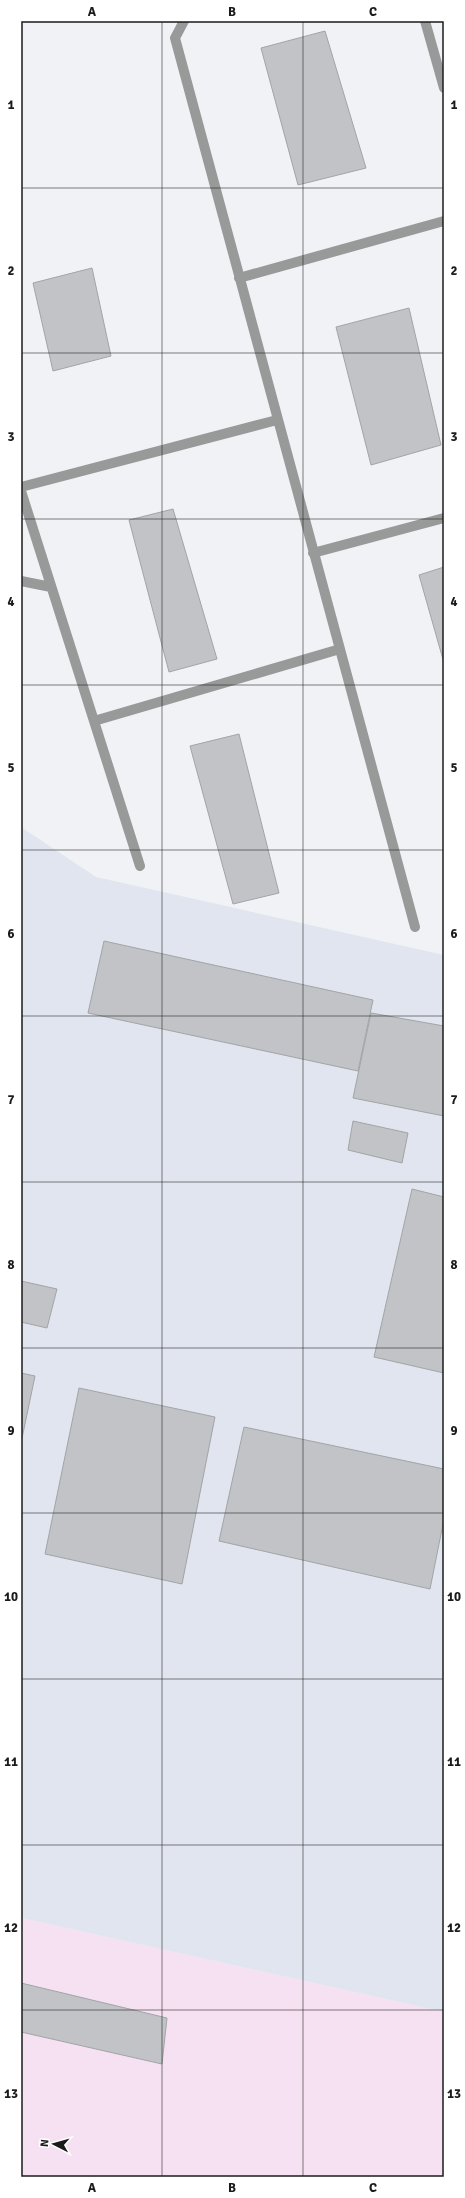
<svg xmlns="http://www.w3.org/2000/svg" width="465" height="2198" font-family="Signika,sans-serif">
<rect width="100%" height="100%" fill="#f0f2f5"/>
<path fill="#e1e5ef" d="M21,827L96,877L444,955V2012L21,1918Z"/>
<path fill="#f5e1f1" d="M21,1918L444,2012V2177H21Z"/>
<path fill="#c1c3c6" stroke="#a2a4a6" d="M325,31L366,168L298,185L261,48Z
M92,268L111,356L53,371L33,283Z
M409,308L441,445L371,465L336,327Z
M173,509L217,659L169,672L129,520Z
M444,567V663L419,575Z
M239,734L279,893L233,904L190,746Z
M104,941L373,1000L358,1071L88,1013Z
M371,1013L444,1026V1116L353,1098Z
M353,1121L408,1133L402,1163L348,1150Z
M412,1189L444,1197V1373L374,1357Z
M21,1281L57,1289L47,1328L21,1322Z
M21,1373L35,1376L21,1443Z
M79,1388L215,1417L182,1584L45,1554Z
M244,1427L444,1469V1519L430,1589L219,1541Z
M21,1983L167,2018L162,2064L21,2032Z"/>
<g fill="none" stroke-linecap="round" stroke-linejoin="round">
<path stroke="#989a99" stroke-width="10" d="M184,21L175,38L415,927
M425,21L444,88
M239,278L444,221
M21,487L277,420
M21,491L140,866
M313,553L444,518
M21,581L51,587
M94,721L340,649"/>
</g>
<path fill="none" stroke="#1b1b1c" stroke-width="1" stroke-opacity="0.55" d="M162,21V2177M303,21V2177M21,188H444M21,353H444M21,519H444M21,685H444M21,850H444M21,1016H444M21,1182H444M21,1348H444M21,1513H444M21,1679H444M21,1845H444M21,2010H444"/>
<rect width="465" height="2198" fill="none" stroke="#ffffff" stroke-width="44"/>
<g transform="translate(54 2144) rotate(276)" stroke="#ffffff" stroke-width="3" paint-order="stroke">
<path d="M0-3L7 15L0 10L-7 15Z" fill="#1b1b1c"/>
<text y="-6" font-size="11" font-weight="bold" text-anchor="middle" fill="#1b1b1c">N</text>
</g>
<rect x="22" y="22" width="421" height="2154" fill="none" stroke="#1b1b1c" stroke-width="1.5"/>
<g font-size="13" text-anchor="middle" font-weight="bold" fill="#1b1b1c">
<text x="92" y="16">A</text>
<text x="232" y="16">B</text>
<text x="373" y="16">C</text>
<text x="11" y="109">1</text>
<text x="454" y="109">1</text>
<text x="11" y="275">2</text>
<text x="454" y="275">2</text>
<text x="11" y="441">3</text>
<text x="454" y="441">3</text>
<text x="11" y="606">4</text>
<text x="454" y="606">4</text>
<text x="11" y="772">5</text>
<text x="454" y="772">5</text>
<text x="11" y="938">6</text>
<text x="454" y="938">6</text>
<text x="11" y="1104">7</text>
<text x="454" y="1104">7</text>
<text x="11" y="1269">8</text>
<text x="454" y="1269">8</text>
<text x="11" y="1435">9</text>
<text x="454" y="1435">9</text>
<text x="11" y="1601">10</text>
<text x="454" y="1601">10</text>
<text x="11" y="1766">11</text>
<text x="454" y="1766">11</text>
<text x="11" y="1932">12</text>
<text x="454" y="1932">12</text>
<text x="11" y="2098">13</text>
<text x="454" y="2098">13</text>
<text x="92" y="2192">A</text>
<text x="232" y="2192">B</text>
<text x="373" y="2192">C</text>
</g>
</svg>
